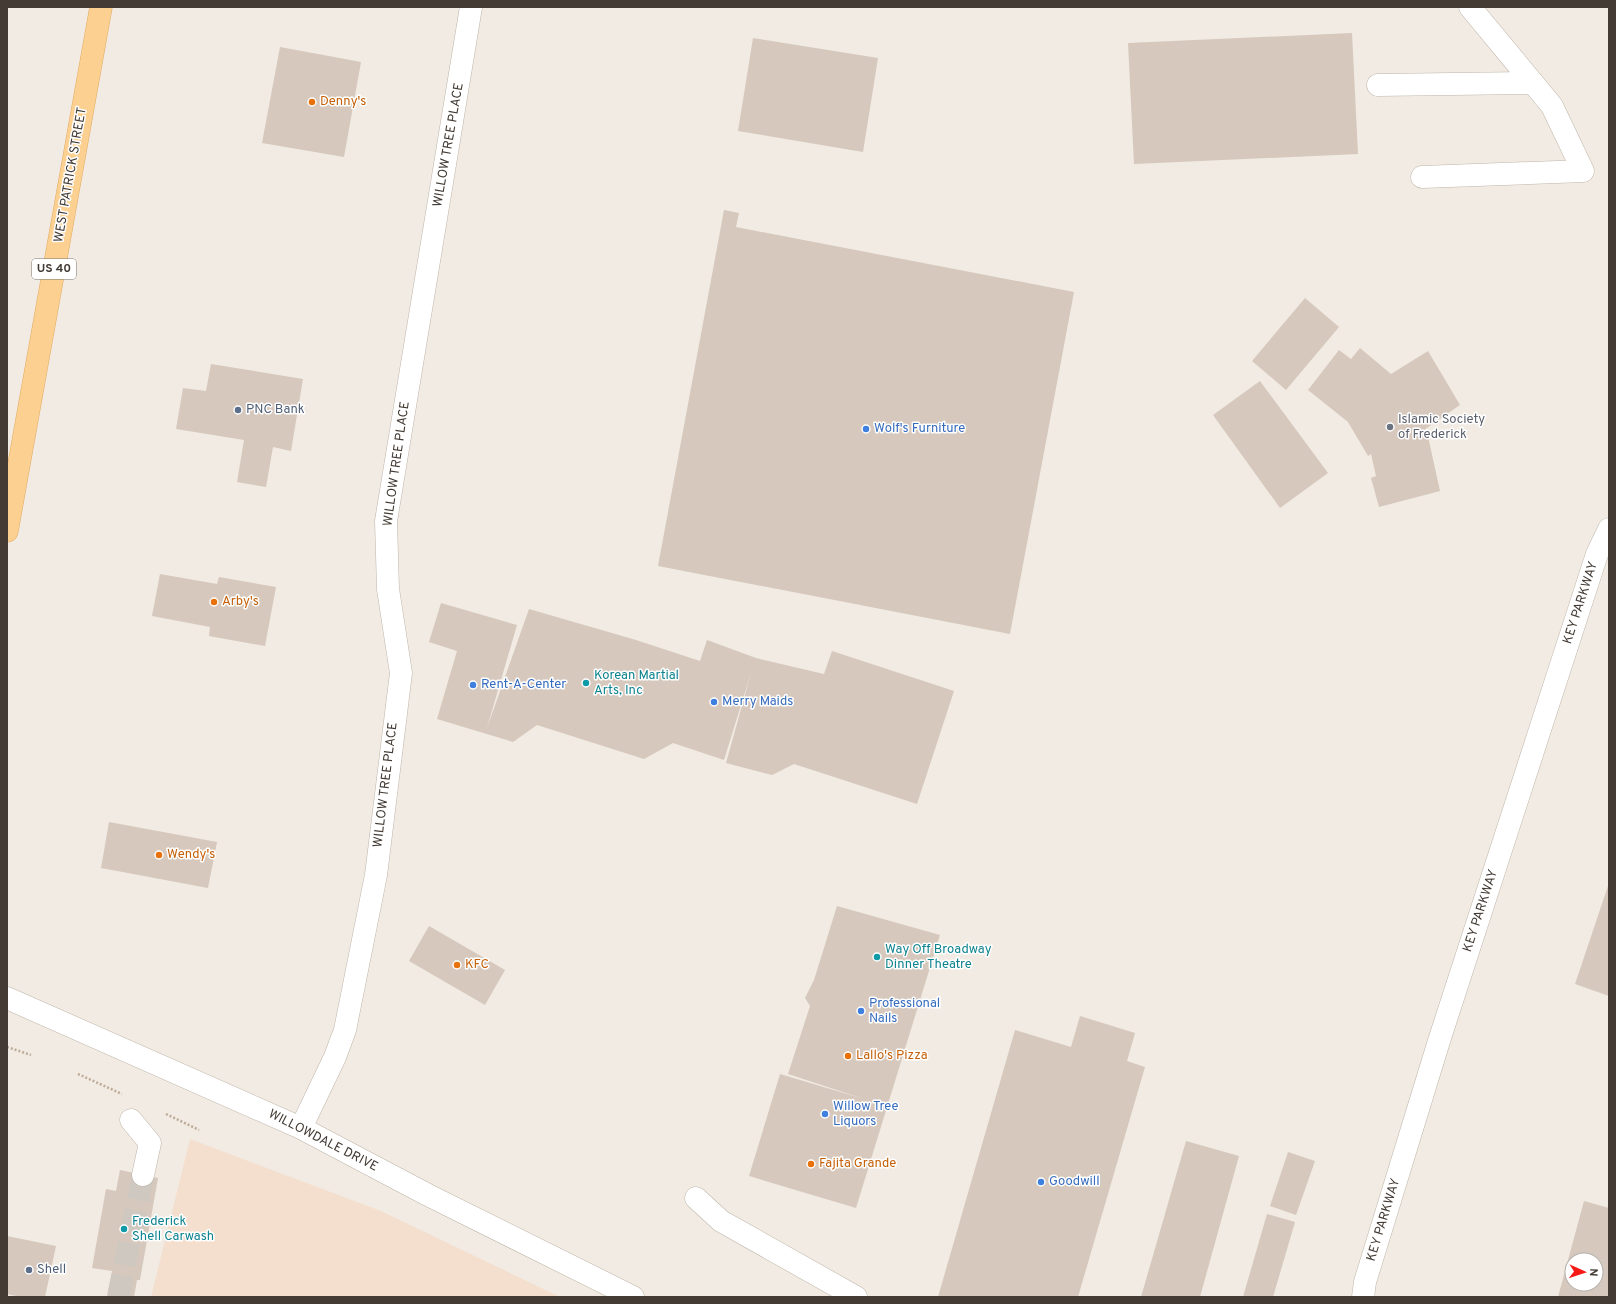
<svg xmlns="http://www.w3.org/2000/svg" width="1616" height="1304" font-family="Overpass,sans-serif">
<rect width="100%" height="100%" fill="#f1ebe3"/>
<path fill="#f4dfce" d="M190,1139L381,1211L560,1297H151Z"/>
<path fill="#d6c8bc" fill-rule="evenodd" d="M1352,33L1358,154L1134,164L1128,43Z
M753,38L878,58L863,152L738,131Z
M280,47L361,62L344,157L262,143Z
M724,210L739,213L736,227L1074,292L1010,634L658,566Z
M1305,298L1339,327L1286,390L1252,361Z
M1360,348L1391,374L1428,351L1460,405L1424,430L1429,441L1440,491L1379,507L1371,478L1376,476L1371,454L1368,456L1348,422L1308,390L1339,350L1351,359Z
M211,364L303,379L291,451L273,447L266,487L237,482L244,440L176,429L183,388L206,391Z
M1260,381L1328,473L1280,508L1213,415Z
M160,574L217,584L219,577L276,587L265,646L209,636L210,627L152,616Z
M441,603L517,625L487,728L529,609L636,640L700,661L707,640L756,658L824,674L832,651L954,691L917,804L794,764L772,775L726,763L751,673L724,760L673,743L644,759L537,725L513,742L437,719L457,651L429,642Z
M109,822L217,842L208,888L101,868Z
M1609,883V996L1575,984Z
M837,906L940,935L856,1208L749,1176L780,1074L864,1099L788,1074L810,1006L805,998L814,980Z
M429,926L505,970L485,1005L409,961Z
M1080,1016L1135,1033L1127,1061L1145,1067L1078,1297H938L1015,1030L1071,1047Z
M1186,1141L1239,1156L1200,1297H1141Z
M1288,1152L1315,1161L1296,1215L1270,1206Z
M120,1170L158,1178L140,1280H137L134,1297H107L112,1271L92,1268L106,1189L116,1191Z
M1584,1201L1609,1208V1297H1558ZM1572,1260H1596V1284H1572Z
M1267,1214L1295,1222L1273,1297H1243Z
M7,1236L56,1246L45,1297H21L7,1294Z"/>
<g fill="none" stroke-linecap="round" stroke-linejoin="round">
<path stroke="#cec8c0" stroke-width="22" stroke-dasharray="22 11" stroke-linecap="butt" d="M118,1297L143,1175"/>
<g stroke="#bfb5a9" stroke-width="23">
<path id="minor" d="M1378,85L1533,83
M1422,177L1583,171L1552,106L1470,7
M7,998L301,1128L428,1195L633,1297
M131,1120L150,1143L143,1175
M301,1128L335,1057L345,1030L376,875L401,673L388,589L386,521L471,7
M696,1198L721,1221L856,1297
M1363,1297L1365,1282L1439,1041L1597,554L1609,529"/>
</g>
<g stroke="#e1aa62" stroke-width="23">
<path id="major" d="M7,531L101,7"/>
</g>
<path stroke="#beab98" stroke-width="2.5" stroke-dasharray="2 2" stroke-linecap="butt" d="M7,1047L31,1055
M78,1074L122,1094
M166,1114L199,1130"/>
<use href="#minor" stroke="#fff" stroke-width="22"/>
<use href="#major" stroke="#fcd091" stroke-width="22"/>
</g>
<g fill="#e8710a" stroke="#fff" stroke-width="1.5">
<circle cx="312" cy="102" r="4"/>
<circle cx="214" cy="602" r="4"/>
<circle cx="159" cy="855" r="4"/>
<circle cx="457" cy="965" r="4"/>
<circle cx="848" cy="1056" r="4"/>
<circle cx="811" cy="1164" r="4"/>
</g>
<g fill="#5c6f8a" stroke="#fff" stroke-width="1.5">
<circle cx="238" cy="410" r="4"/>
<circle cx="29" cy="1270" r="4"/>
</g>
<circle fill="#6b7280" stroke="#fff" stroke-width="1.5" cx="1390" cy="427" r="4"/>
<g fill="#3f7fe0" stroke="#fff" stroke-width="1.5">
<circle cx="866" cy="429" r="4"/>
<circle cx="473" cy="685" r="4"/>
<circle cx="714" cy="702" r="4"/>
<circle cx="861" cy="1011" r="4"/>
<circle cx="825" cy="1114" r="4"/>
<circle cx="1041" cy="1182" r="4"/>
</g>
<g fill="#0f9aa8" stroke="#fff" stroke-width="1.5">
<circle cx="586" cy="683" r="4"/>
<circle cx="877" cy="957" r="4"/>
<circle cx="124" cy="1229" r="4"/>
</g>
<g text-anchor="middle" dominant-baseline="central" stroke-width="3" stroke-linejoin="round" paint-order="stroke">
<rect fill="#fff" stroke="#7b7671" stroke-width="1" x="32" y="259" width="44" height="20" rx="3"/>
<g font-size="12" font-weight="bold" fill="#433b34">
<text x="54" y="269">US 40</text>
</g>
<g font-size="13" fill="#c56008" stroke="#fff" text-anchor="start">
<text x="320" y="102">Denny's</text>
<text x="222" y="602">Arby's</text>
<text x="167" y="855">Wendy's</text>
<text x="465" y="965">KFC</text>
<text x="856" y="1056">Lallo's Pizza</text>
<text x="819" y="1164">Fajita Grande</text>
</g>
<g font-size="13" fill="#433b34" stroke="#fff">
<text transform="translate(449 145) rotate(-80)">WILLOW TREE PLACE</text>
<text transform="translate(71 175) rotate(-80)">WEST PATRICK STREET</text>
<text transform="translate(397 464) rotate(-82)">WILLOW TREE PLACE</text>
<text transform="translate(1581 603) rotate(-72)">KEY PARKWAY</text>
<text transform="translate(386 785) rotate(-83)">WILLOW TREE PLACE</text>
<text transform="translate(1481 911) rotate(-72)">KEY PARKWAY</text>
<text transform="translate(323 1141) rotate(27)">WILLOWDALE DRIVE</text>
<text transform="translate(1384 1220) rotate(-73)">KEY PARKWAY</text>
</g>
<g font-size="13" fill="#4e5e75" stroke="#fff" text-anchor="start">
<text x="246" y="410">PNC Bank</text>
<text x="37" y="1270">Shell</text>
</g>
<g font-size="13" fill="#5b616d" stroke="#fff" text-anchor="start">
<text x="1398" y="420">Islamic Society<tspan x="1398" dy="15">of Frederick</tspan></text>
</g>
<g font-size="13" fill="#366cbe" stroke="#fff" text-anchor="start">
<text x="874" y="429">Wolf's Furniture</text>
<text x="481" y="685">Rent-A-Center</text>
<text x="722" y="702">Merry Maids</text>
<text x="869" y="1004">Professional<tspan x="869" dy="15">Nails</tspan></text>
<text x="833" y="1107">Willow Tree<tspan x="833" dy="15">Liquors</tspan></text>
<text x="1049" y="1182">Goodwill</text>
</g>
<g font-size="13" fill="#0d838f" stroke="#fff" text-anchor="start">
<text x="594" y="676">Korean Martial<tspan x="594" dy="15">Arts, Inc</tspan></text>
<text x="885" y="950">Way Off Broadway<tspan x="885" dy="15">Dinner Theatre</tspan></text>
<text x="132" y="1222">Frederick<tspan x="132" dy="15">Shell Carwash</tspan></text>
</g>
</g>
<rect width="1616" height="1304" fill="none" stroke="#433b34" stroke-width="16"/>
<g transform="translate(1584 1272) rotate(93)"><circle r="19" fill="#ffffff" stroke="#b4b1ae"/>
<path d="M0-3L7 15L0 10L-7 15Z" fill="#f61a16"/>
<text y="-6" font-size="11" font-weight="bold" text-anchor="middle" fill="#433b34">N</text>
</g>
</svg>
